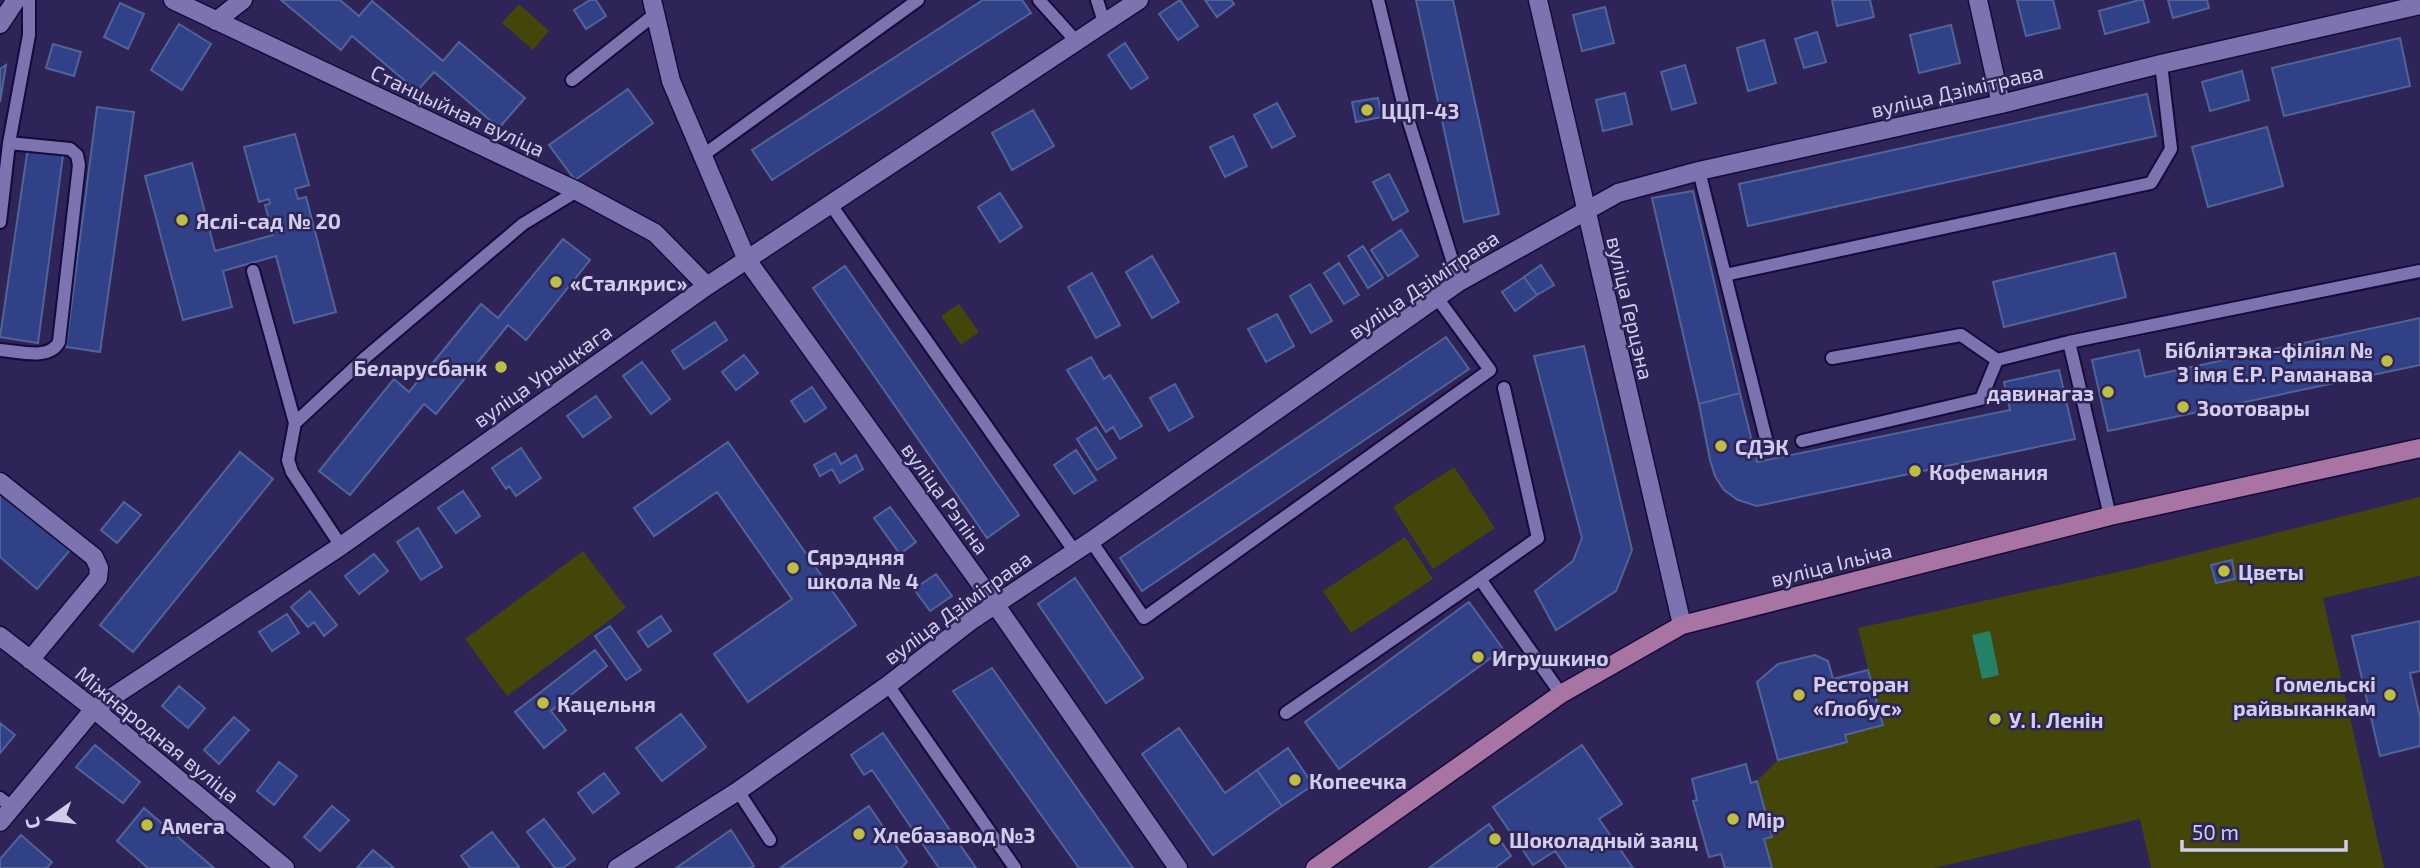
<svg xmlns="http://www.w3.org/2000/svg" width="2420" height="868" font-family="'Exo 2',sans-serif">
<rect width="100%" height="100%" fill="#2f2457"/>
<path fill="#444509" d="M519,4L549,31L533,50L502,23Z
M959,304L979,332L961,345L941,316Z
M1454,467L1495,528L1433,569L1393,507Z
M2420,497V576L2323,598L2384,868H2151L2140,819L1934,868H1772L1764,839L1772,836L1757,781L1778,760L1847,742L1845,735L1882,725L1858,628L2136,568Z
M1405,537L1433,579L1351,633L1323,591Z
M583,551L626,608L507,696L465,639Z"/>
<path fill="#248066" d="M1990,631L1999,675L1982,679L1972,635Z"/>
<path fill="#304187" stroke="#526399" stroke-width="2" d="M281,0H340L359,16L372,1L443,61L459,42L525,98L499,128L434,72L417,91L352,36L341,50Z
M590,0H596L606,16L586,29L574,10Z
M983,0H1022L1031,13L772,180L752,150Z
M1180,0L1198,26L1178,40L1159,14Z
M1205,0H1231L1234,4L1217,17Z
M1416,0H1453L1499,214L1464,222Z
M1832,0H1870L1874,17L1837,26Z
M2017,0H2053L2060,28L2026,36Z
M2139,0H2143L2149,22L2105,34L2099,11Z
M2168,0H2207L2209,8L2173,18Z
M120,3L144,14L128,49L104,37Z
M1605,7L1614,43L1582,51L1573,15Z
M179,24L211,44L182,90L151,70Z
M1951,25L1960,63L1919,73L1910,35Z
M1817,32L1826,62L1804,68L1795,39Z
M2400,38L2410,86L2284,116L2272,68Z
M1764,40L1776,83L1748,91L1737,48Z
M1125,43L1148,78L1131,89L1108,55Z
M53,44L81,52L74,76L46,68Z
M6,65L0,102V69Z
M1685,65L1696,103L1672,110L1661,72Z
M2242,71L2249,100L2210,111L2202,82Z
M628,89L653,123L575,180L549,145Z
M1625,93L1632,124L1603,131L1596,100Z
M2147,94L2156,136L1748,226L1739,184Z
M1378,98L1382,117L1356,122L1352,102Z
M1277,103L1295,136L1272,148L1254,115Z
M97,107L134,112L100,352L66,347Z
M1033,110L1054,146L1012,170L992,133Z
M2267,127L2283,186L2208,207L2192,147Z
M295,134L309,185L295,189L298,199L306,197L336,312L294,323L276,256L223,271L232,307L183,320L145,176L192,163L215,251L273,235L265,205L270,204L269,199L259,202L244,147Z
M1233,136L1247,166L1225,177L1210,147Z
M28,147L63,155L38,343L0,337Z
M1389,174L1408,211L1393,220L1373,182Z
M1693,191L1740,393L1699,404L1652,198Z
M1000,193L1022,227L1000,242L978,207Z
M1401,230L1418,256L1388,276L1371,250Z
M563,239L590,260L526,340L508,325L436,414L424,404L350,495L319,471L394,379L409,392L481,304L498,318Z
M1363,246L1383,278L1368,288L1348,256Z
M2115,253L2126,297L2004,327L1993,282Z
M1152,256L1179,302L1152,318L1126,272Z
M1339,263L1359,295L1344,304L1324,273Z
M1541,265L1554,285L1537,295L1524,277Z
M845,266L1019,515L987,538L813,288Z
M1092,273L1120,325L1096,338L1068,287Z
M1524,277L1537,295L1515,311L1502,292Z
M1310,284L1332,321L1311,333L1290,296Z
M1277,314L1294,346L1266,362L1248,329Z
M2420,318V365L2108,431L2092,360L2139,350L2145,377Z
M715,322L727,340L684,369L672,351Z
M1446,337L1469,369L1142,591L1120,558Z
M1584,346L1632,550L1616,591L1556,630L1535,591L1573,561L1582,538L1534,356Z
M744,355L758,373L736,390L722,372Z
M1091,357L1104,379L1110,375L1142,426L1120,439L1113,427L1106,432L1067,370Z
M642,362L670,399L651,414L623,376Z
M2059,370L2075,439L1757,506L1738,500L1724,490L1715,476L1710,460L1699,404L1740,393L1757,462L2010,410L2004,382Z
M1175,384L1193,417L1169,431L1150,398Z
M812,387L826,408L805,422L791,401Z
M596,396L611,417L583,437L567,416Z
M1096,427L1116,458L1097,470L1077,439Z
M728,442L856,625L748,702L714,654L792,599L717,492L654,536L634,508Z
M521,448L541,478L516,496L509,486L506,489L492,468Z
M1076,450L1096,480L1074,494L1054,465Z
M240,452L273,479L133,652L100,625Z
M835,453L841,464L856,455L863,469L840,483L832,469L820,476L814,465Z
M0,491L70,550L37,589L0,557Z
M463,491L480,516L456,533L438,508Z
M124,502L141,515L117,543L101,530Z
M890,507L916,542L900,554L874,518Z
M418,528L442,567L421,580L397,542Z
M374,554L388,571L359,594L345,576Z
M2232,560L2235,579L2216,583L2211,565Z
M936,574L952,596L930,611L914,589Z
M1075,578L1143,678L1106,703L1038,604Z
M310,591L337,625L324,636L314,622L308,627L291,607Z
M1469,602L1503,649L1339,769L1305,722Z
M287,614L299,633L272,651L259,632Z
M661,616L671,631L648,647L638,632Z
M2420,621V671L2410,673L2420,717V746L2380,756L2352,636Z
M610,626L641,670L626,680L595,636Z
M595,650L607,666L551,711L566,730L544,748L515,712Z
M1815,655L1828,661L1833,679L1868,670L1883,725L1845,735L1847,742L1778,760L1757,682L1778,664Z
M992,668L1133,868H1079L953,691Z
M179,686L205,708L188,728L162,706Z
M681,714L706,747L662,781L636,748Z
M234,717L249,730L219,764L204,750Z
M0,723L15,735L0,753Z
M1179,728L1225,793L1257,770L1282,806L1213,855L1142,754Z
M883,733L976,868H939L872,770L864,775L851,755Z
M95,745L140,782L123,803L76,767Z
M1582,745L1622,804L1599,819L1633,868H1567L1555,851L1533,865L1493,807Z
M1288,748L1313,785L1282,806L1257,770Z
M279,762L297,776L274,805L257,791Z
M1746,764L1751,783L1757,781L1772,837L1764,839L1772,868H1725L1721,854L1709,857L1693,801L1697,800L1692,779Z
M604,773L619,793L593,813L578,793Z
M332,806L349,820L320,851L304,837Z
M869,806L907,862L901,868H780Z
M144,808L214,868H148L117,841Z
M544,819L575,859L563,868H555L527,832Z
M1489,824L1511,856L1495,868H1429Z
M731,830L754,866L750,868H676Z
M492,832L519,867L518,868H470L461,856Z
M21,835L52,862L47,868H0V859Z
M373,850L394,868H357Z"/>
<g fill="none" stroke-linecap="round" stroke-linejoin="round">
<g stroke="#18093b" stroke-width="16">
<path id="lane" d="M1039,0L1076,41
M1097,0L1104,22
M1378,0L1403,103L1459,282
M572,80L654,15
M702,156L918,0
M1699,171L1725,275L2151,183L2171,149L2161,64
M831,205L1075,552
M0,222L9,143L29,35V0
M253,271L295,423
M1725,275L1766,439
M2069,342L2420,271
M0,350C18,351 49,361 59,342L79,165L77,155L70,149L9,143
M1832,358L1961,335L1997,360
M1802,441L1981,399L1997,360L2069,342L2110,516
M1091,541L1144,618L1490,370L1438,299
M341,546L292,472L288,460L295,423L366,357L523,224L577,191
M1480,579L1538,538L1504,388
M888,685L1015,868
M1286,713L1480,579L1561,694
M738,791L770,840
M0,798L12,807"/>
</g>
<g stroke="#18093b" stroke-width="21">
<path id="street" d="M173,0L577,191L655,233L707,286
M652,0L671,81L747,260L995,604L1178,868
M1538,0L1682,625
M1978,0L2001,104
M216,21L243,0
M0,24L16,0
M0,482L94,557L99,568L98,578L30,660
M0,636L94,709L285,868
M0,822L94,709L341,546L707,286L1139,0
M617,868L738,791L888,685L972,620L1091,541L1459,282L1618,193L1699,171L2001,104L2161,64L2420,5"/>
</g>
<g stroke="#18093b" stroke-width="21">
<path id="primary" d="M1315,868L1561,694L1682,625L2110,516L2420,448"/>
</g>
<use href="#lane" stroke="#7c74af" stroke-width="12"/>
<use href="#street" stroke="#7c74af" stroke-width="18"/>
<use href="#primary" stroke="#a874a3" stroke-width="18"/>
</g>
<g fill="#bdbf43" stroke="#2f2457" stroke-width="2.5">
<circle cx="1367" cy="110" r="7"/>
<circle cx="182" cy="220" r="7"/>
<circle cx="556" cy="282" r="7"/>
<circle cx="2387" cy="361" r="7"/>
<circle cx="501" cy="367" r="7"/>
<circle cx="2108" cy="392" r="7"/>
<circle cx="2183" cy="407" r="7"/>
<circle cx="1721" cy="446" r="7"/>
<circle cx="1915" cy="471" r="7"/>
<circle cx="793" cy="568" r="7"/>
<circle cx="2224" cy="571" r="7"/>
<circle cx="1478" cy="657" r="7"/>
<circle cx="1799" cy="695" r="7"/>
<circle cx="2390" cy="695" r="7"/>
<circle cx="543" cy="703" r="7"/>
<circle cx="1995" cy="719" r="7"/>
<circle cx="1295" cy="780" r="7"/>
<circle cx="1733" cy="819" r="7"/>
<circle cx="147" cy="825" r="7"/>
<circle cx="859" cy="834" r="7"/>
<circle cx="1495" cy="839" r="7"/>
</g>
<g text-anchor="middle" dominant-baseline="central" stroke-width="5" stroke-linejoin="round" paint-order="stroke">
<g font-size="21" fill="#d0cded" stroke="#2f2457">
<text transform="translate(1957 90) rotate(-13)">вуліца Дзімітрава</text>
<text transform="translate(458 110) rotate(25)">Станцыйная вуліца</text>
<text transform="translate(1423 284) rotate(-34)">вуліца Дзімітрава</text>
<text transform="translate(1631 308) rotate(77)">вуліца Герцэна</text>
<text transform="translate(542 375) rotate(-35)">вуліца Урыцкага</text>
<text transform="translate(946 498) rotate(54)">вуліца Рэпіна</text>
<text transform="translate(1831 564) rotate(-14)">вуліца Ільіча</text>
<text transform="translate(957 607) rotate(-36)">вуліца Дзімітрава</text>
<text transform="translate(158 734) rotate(39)">Міжнародная вуліца</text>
</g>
<g font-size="21" font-weight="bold" fill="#d0cded" stroke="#2f2457" text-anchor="start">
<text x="1381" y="110">ЦЦП-43</text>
<text x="196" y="220">Яслі-сад № 20</text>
<text x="570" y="282">«Сталкрис»</text>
<text x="2373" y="349" text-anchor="end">Бібліятэка-філіял №<tspan x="2373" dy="24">3 імя Е.Р. Раманава</tspan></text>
<text x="487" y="367" text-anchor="end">Беларусбанк</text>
<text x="2094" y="392" text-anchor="end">давинагаз</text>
<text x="2197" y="407">Зоотовары</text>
<text x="1735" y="446">СДЭК</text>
<text x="1929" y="471">Кофемания</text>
<text x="807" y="556">Сярэдняя<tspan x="807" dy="24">школа № 4</tspan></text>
<text x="2238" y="571">Цветы</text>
<text x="1492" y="657">Игрушкино</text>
<text x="1813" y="683">Ресторан<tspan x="1813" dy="24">«Глобус»</tspan></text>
<text x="2376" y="683" text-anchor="end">Гомельскі<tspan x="2376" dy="24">райвыканкам</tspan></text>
<text x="557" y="703">Кацельня</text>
<text x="2009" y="719">У. І. Ленін</text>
<text x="1309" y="780">Копеечка</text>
<text x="1747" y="819">Мір</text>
<text x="161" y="825">Амега</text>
<text x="873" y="834">Хлебазавод №3</text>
<text x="1509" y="839">Шоколадный заяц</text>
</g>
</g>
<g transform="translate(49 819) rotate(256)" stroke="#2f2457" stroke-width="5" paint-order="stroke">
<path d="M0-5L12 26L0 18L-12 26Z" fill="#d0cded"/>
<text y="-10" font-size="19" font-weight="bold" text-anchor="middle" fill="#d0cded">С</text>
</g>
<path d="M2182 840v10h164v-10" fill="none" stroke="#d0cded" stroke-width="3.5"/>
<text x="2192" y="840" font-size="21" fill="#d0cded" stroke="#2f2457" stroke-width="5" paint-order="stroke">50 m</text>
</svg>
